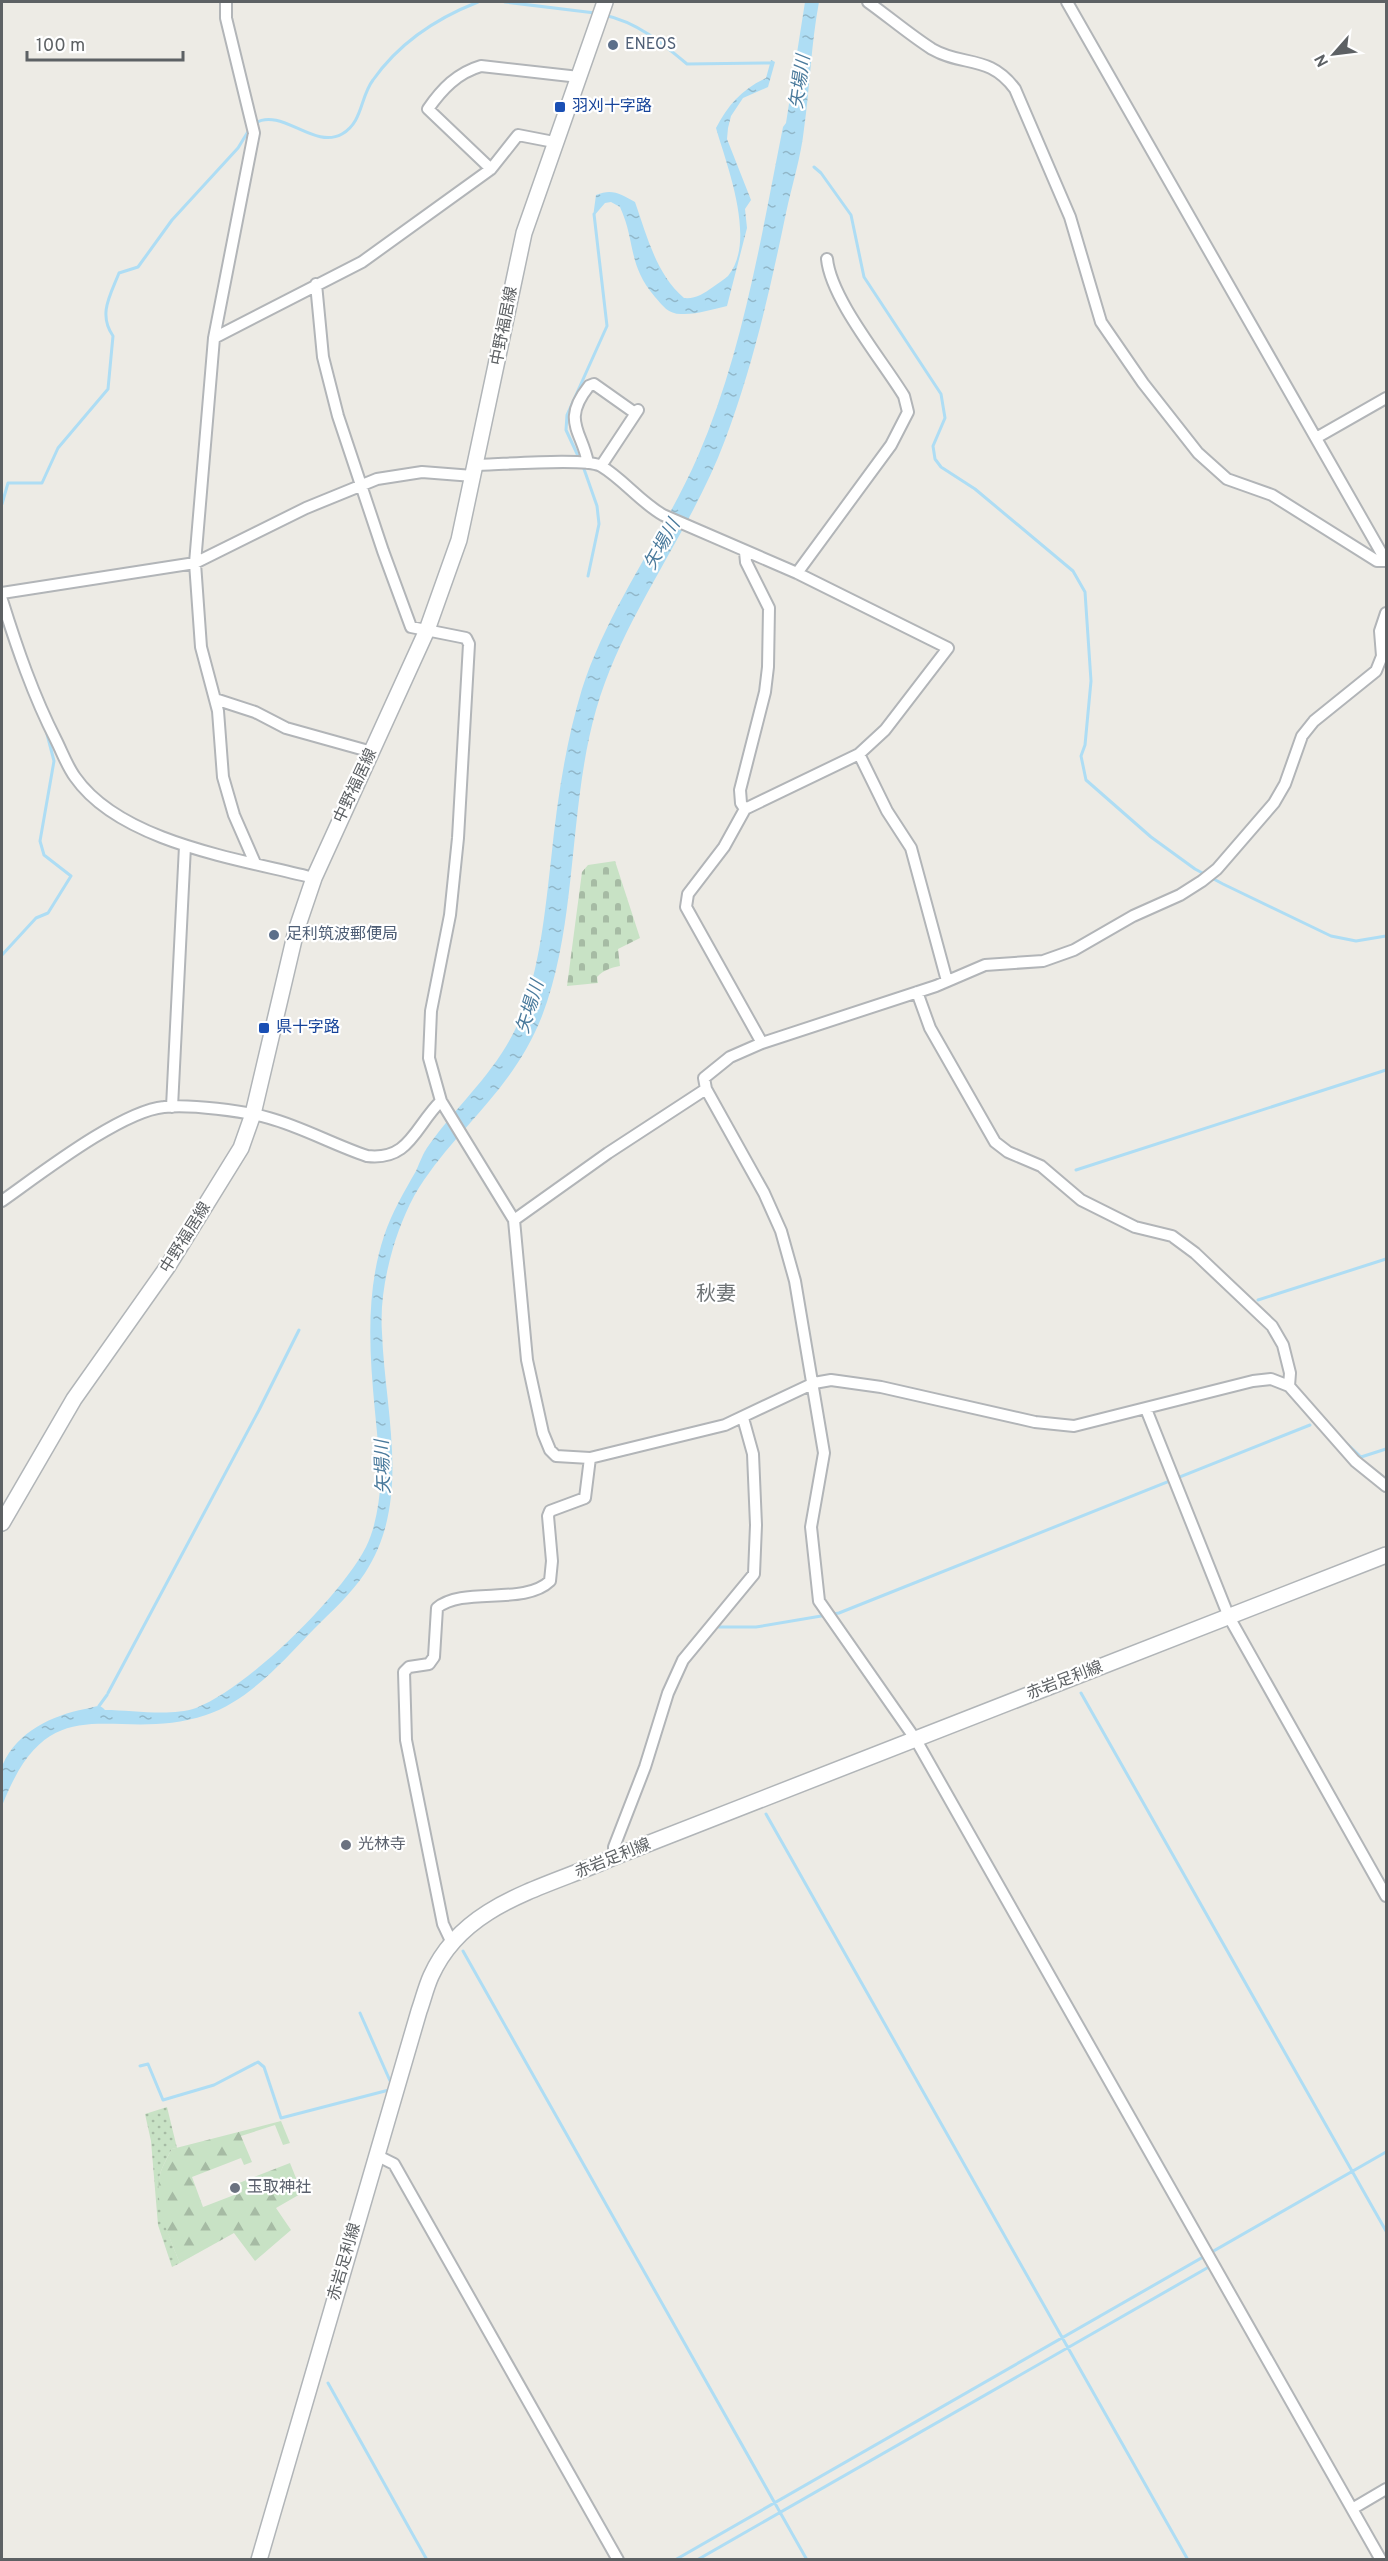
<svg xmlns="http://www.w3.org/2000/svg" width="1388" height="2561" font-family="Overpass,'Noto Sans JP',sans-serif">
<defs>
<pattern id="grass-dots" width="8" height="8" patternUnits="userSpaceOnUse" patternTransform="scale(1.5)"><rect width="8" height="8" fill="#c8e2c5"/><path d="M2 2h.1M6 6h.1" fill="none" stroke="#a6bba4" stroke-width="1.8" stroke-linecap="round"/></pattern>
<pattern id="forest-firs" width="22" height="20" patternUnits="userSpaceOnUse" patternTransform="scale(1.5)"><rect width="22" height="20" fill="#c8e2c5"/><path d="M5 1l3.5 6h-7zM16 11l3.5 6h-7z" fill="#a6bba4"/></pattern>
<pattern id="cemetery-stones" width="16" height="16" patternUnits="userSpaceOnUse" patternTransform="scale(1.5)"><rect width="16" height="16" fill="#c8e2c5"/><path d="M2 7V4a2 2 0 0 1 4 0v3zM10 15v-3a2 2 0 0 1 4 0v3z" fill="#a6bba4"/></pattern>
<pattern id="water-ripples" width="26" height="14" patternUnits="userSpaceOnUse" patternTransform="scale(1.5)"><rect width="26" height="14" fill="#aeddf4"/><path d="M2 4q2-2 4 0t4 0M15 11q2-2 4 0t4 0" fill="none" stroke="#91b7c9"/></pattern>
</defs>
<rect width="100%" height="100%" fill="#edebe5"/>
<path fill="url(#grass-dots)" d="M167,2107L177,2148L172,2149C168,2156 164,2163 161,2171C153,2195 170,2241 180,2263L172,2267L158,2225L151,2141L145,2114Z"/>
<path fill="url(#forest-firs)" d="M281,2121L290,2143L283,2145L275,2125L241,2136L252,2162L244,2165L241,2158L192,2177L203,2207L242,2192L239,2183L290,2163L302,2193L276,2208L291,2230L255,2261L234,2233L180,2263C169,2238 152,2198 161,2171C164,2163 168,2156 172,2149Z"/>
<path fill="url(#cemetery-stones)" d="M615,861L640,938L618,949L620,966C610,968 604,970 597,977L598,983L567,986L582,872L588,865Z"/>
<path fill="url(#water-ripples)" d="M805,2H819C811,44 810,87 804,129C801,157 792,185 786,213C770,290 753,366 725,440C690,534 624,613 596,710C568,808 578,923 542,1016C514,1087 465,1121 424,1180C410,1200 400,1225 393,1248C385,1276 380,1304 382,1333C385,1413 412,1501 365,1573C351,1594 332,1611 314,1629C283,1661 250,1700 206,1715C113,1746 51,1679 2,1806C2,1794 0,1775 3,1764C17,1732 53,1715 85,1709C94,1708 99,1702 105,1710C133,1710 170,1717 196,1708C248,1688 341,1596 366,1547C376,1527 379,1502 381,1480C376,1399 358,1315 384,1236C392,1212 404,1192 416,1171C420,1162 423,1153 429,1145C460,1101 501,1068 521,1016C540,967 545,912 551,860C557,802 565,745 582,689C609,606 663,536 698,456C743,352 761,237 783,127L786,123Z
M771,60L775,62L768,87L743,98L731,116L728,128L727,139L751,200L745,209L747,228L727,306C713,309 696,315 681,314C668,314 663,306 655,297C627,264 636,242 620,207L611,202L605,203L593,217L596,195C612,188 621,194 635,202C647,236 656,274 684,298C696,299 703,294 713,287C718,283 724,280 728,276C757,241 727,166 716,128C728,105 742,89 766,78Z"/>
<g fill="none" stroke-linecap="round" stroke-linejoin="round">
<path stroke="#aeddf4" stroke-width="3" d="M505,2L595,13
M604,15C637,22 662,43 687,64L772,63
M255,123C282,107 314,150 342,134C363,122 360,97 373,80C399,43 437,18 478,2
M814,167L821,173L851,215L864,277L941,394L945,418L933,446L935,459L941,467L975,489L1073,571L1085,592L1091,681L1085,745L1081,756L1086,780L1151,837L1195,869L1223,884L1331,936L1356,941L1386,936
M579,458L566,430L567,415L607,326L594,214
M584,469L597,506L599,524L588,576
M2,504L8,483H42L58,448L108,389L113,336C98,314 110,296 119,273L138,267L172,220L238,148L249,130
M2,617L5,627
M2,955L36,918L48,913L71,876L44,855L40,841L54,761L47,734
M1076,1170L1386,1070
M1258,1300L1386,1259
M1345,1442L1361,1457L1386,1449
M719,1627H756L839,1613L1310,1425
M108,1693L259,1410L299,1330
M1081,1693L1386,2231
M99,1706L107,1695
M766,1814L1188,2560
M463,1951L807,2560
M140,2066L148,2064L163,2100L214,2085L258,2062L264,2067L281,2118L389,2090L391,2083L360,2013
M328,2383L427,2560
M675,2560L1386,2152
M697,2560L1207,2268"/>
<g stroke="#b2b5b8" stroke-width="14">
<path id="street" d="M226,2V18L254,133L214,338L195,563L201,647L218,711L223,777L234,815L255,863
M868,2C889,17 910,35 932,49C963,67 989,54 1015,89L1070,217L1101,322L1143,383L1198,453L1227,479L1272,495L1377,561H1386
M1067,2L1386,561
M491,169L428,109C442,89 457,73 481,66L579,77
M316,284L323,357L338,416L383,551L411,627L466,638L469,644L458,838L450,915L431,1011L429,1058L441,1101L514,1220L527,1360L543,1433L550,1450L556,1456L590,1458L725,1425L814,1383L831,1380L881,1387L1035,1422L1074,1426L1253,1381L1271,1379L1289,1386L1355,1461L1386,1486
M214,338L362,262L491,169L518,135L554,142
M1316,438L1386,398
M588,463C582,431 561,421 589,386L594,384L635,413
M476,465C498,465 586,457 601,466C623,479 639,501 663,515L797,573L948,648L885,730L859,754L745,809L724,847L688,894L686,907L762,1043
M601,466L638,410
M745,552L746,562L769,608L768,667L765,692L740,790L741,803L745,809
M797,573L891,445L908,412L904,396C882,360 831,299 827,259
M2,593L195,563L306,508L377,479L422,472L473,476
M2,600C17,648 33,695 56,740C62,752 67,766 75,777C121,843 241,859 314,878
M215,699L255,712L286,728L372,752
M859,754L887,811L911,848L947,981
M917,992L930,1028L995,1142L1008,1152L1041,1166L1081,1200L1135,1227L1172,1236L1195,1253L1272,1326L1283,1345L1290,1373L1289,1386
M172,1107L185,846
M2,1201C39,1175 121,1111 164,1107C190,1104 244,1111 269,1118C302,1127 334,1145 367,1156C410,1161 415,1126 441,1101
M514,1220L608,1153L706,1089
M1146,1409L1229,1617L1386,1896
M614,1857V1847L645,1767L668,1693L683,1660L754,1574L756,1525L753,1454L743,1418
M452,1943L443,1924L406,1740L404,1672L409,1667L429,1664L434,1657L437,1608C463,1586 524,1606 550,1581L552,1561L548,1516L550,1511L585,1498L590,1458
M376,2155L394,2164L618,2560
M1352,2509L1386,2489
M1381,2560L916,1740L819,1601L811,1527L824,1453L795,1281L781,1231L764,1193L706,1089L704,1078L730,1057L762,1043L936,986L985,965L1043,961L1074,950L1133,916L1180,895L1202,881L1217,869L1274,803L1285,784L1302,736L1314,721L1376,671L1382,656L1380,631L1386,613"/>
</g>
<g stroke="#b1b5b8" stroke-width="18">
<path id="secondary" d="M2,1523L74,1399L168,1266L241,1148L253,1114L296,931L314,878L427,630L459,540L524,233L605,2
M259,2560L419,2011C423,2000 426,1987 431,1976C464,1902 546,1888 614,1857L1386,1555"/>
</g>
<use href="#street" stroke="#fff" stroke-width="10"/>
<use href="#secondary" stroke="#fff" stroke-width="15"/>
</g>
<g fill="#5c6f8a" stroke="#fff" stroke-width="2">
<circle cx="613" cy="45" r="6"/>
<circle cx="274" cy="935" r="6"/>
</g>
<g fill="#1a4fb4" stroke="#fff" stroke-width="2">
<rect x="554" y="101" width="12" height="12" rx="3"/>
<rect x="258" y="1022" width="12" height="12" rx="3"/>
</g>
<g fill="#6b7280" stroke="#fff" stroke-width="2">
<circle cx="346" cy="1845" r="6"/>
<circle cx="235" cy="2188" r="6"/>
</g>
<g text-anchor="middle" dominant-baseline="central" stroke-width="4.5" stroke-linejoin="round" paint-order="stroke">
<g font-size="16" fill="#4e5e75" stroke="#fff" text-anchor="start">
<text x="625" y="45">ENEOS</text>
<text x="286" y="935">足利筑波郵便局</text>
</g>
<g font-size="16" fill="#164399" stroke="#fff" text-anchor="start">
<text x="572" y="107">羽刈十字路</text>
<text x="276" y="1028">県十字路</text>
</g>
<g font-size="16" fill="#5d6164" stroke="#fff">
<text transform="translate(505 326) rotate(-79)">中野福居線</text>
<text transform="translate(356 786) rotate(-65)">中野福居線</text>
<text transform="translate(186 1238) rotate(-58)">中野福居線</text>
<text transform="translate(1065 1681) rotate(-21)">赤岩足利線</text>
<text transform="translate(613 1859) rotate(-22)">赤岩足利線</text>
<text transform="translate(345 2262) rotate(-74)">赤岩足利線</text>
</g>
<g font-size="16" fill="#5b616d" stroke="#fff" text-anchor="start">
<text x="358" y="1845">光林寺</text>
<text x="247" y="2188">玉取神社</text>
</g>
<g font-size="18" font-style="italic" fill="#4a7a9c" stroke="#fff">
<text transform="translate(801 82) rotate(-82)">矢場川</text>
<text transform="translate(663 545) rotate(-61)">矢場川</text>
<text transform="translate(531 1007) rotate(-73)">矢場川</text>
<text transform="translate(384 1467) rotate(-92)">矢場川</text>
</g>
<g font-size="20" fill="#6e7375" stroke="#fff">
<text x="716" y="1295">秋妻</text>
</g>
</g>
<rect width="1388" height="2561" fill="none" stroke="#5d6164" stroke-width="6"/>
<g transform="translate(1334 54) rotate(242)" stroke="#ffffff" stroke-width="4.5" paint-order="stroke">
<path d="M0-4.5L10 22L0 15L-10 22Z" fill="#5d6164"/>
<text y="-9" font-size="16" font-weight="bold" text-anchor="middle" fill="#5d6164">N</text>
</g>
<path d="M27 51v9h156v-9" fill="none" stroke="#5d6164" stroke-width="3"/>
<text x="36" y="51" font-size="18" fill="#5d6164" stroke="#ffffff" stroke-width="4.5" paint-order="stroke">100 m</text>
</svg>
